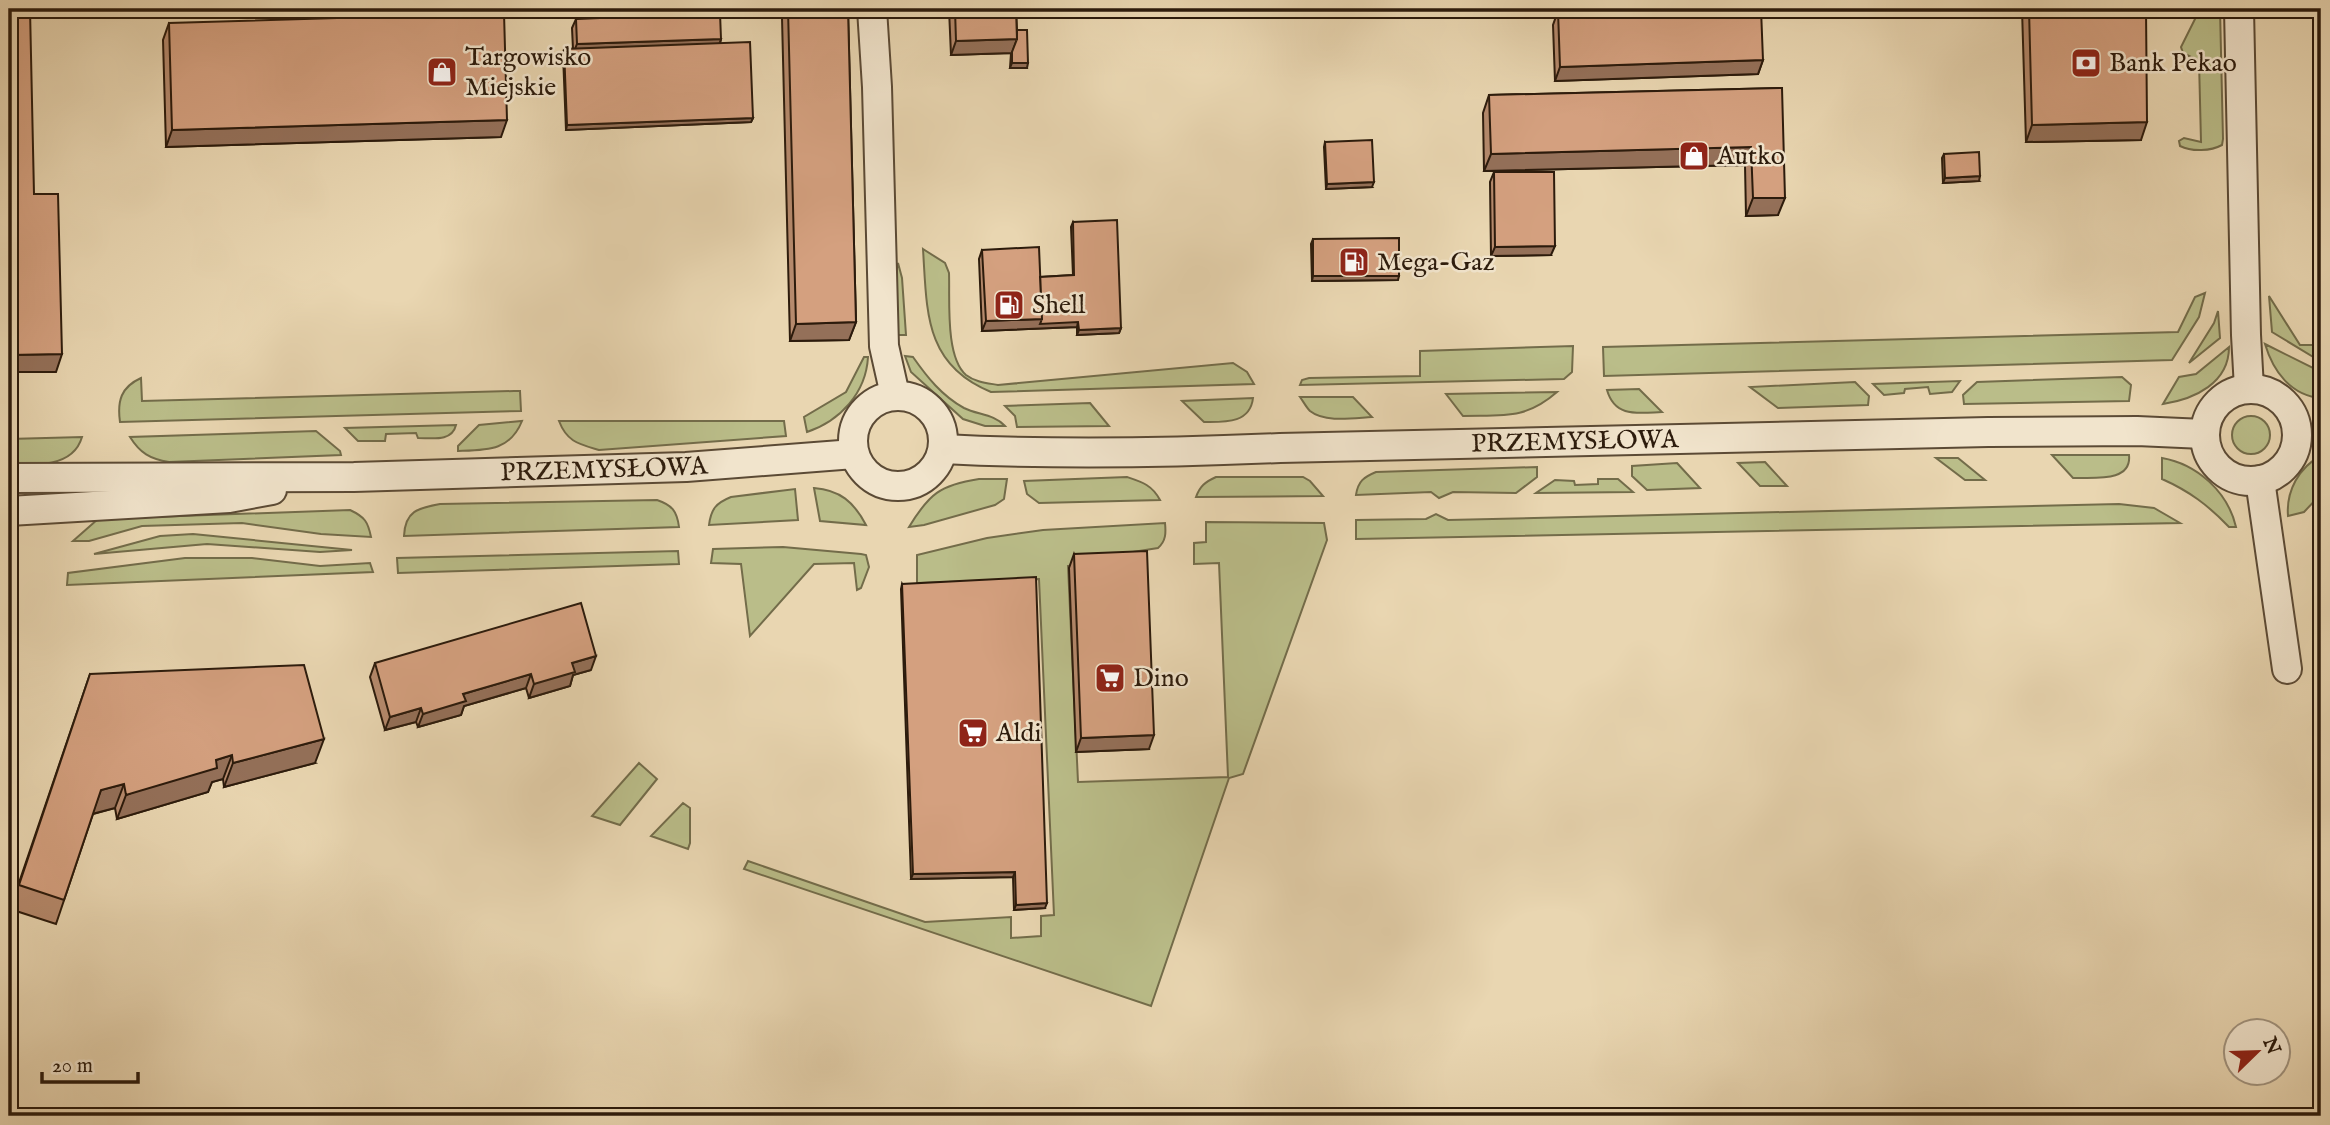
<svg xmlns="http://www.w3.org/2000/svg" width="2330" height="1125" font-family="'IM FELL English',serif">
<rect width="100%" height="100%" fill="#e9d6b1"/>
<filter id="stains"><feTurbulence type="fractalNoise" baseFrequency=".00286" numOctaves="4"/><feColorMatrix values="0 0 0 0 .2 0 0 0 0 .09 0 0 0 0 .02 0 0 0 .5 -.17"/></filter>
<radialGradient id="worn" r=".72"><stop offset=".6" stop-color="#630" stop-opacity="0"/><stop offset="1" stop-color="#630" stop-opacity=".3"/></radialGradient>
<path fill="#babd89" stroke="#736c4a" stroke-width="2" d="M2200,9H2220L2223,139L2222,145C2211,151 2192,152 2180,146L2179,141L2184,138L2201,142L2199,61L2183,53L2181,47Z
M923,249L945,263L949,273C950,299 945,357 966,375C975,382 987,383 998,385L1233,363L1247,372L1254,384L991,392C924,365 927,311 923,249Z
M898,263L902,278L906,335H898L895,277Z
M2205,293L2199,317L2172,360L1604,376L1603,347L2178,332L2195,297Z
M2269,296L2300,345H2321V358H2315L2272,332Z
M2218,311L2220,338L2189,363L2214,323Z
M2265,344L2317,370L2321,369V398C2291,396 2273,371 2265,344Z
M1573,346L1572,372L1564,379L1300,385L1302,380L1309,378L1420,376V351Z
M2229,347C2229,383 2195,399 2163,404L2179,377L2196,374Z
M905,356L913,357C927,377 942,396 964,408C978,415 994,414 1005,426H985L963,419L911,372Z
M864,357H868C866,393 840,421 807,432L804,417L846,392Z
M2122,377L2131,385L2129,401L1964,404L1963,395L1977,382Z
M141,378L142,401L514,391H520L521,411L120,422C117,401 121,387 141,378Z
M1960,381L1952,392L1930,394L1928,387L1905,389L1904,393L1884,395L1873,384Z
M1855,382L1869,396L1868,405L1778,408L1750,387Z
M1639,389L1662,412C1638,413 1615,418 1607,390Z
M1557,392C1525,420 1503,415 1463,416L1446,394Z
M1300,397H1353L1372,417C1354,418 1325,423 1310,411C1306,407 1303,401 1300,397Z
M1253,398C1250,424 1224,422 1204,422L1182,401Z
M1090,403L1109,426L1017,427L1015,416L1005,406Z
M2232 435a19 19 0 1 1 38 0a19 19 0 1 1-38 0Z
M522,421C510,451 487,450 458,451V446L479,425Z
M559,421H784L786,436L599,450C579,444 567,442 559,421Z
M456,425C452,442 432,438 418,438L416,433L386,434L385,441H358L345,428Z
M316,431L340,451L341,455L169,462C150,459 140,453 130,437Z
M82,437C73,468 35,465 9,463V439Z
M2052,455H2129C2132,483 2093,477 2073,478Z
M2321,456V494L2304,512L2288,516C2286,491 2299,467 2321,456Z
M1936,458H1958L1985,480H1965Z
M2162,458C2197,464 2228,492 2236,527H2229C2208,505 2189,491 2162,479Z
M1765,462L1787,486H1760L1738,463Z
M1677,463L1700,488L1647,490L1632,476V466Z
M1537,467V477L1516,493L1453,492L1439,498L1431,492L1356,495C1358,481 1364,477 1376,472Z
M1127,477C1142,482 1152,485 1160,500L1039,503L1027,494L1024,481Z
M1216,477H1303L1310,481L1323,496L1196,497C1200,486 1205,482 1216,477Z
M979,479H1007L1004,499L995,505L924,525L909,527C929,494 940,485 979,479Z
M1598,479H1618L1633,492L1536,493L1555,480L1574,481L1575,485L1598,484Z
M814,488C840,490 854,502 866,525L820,521Z
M795,489L798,520L709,525C711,509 716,503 731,497Z
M657,500C672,505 677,511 679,527L404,536C405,511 418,508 440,504Z
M2119,504L2154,508L2180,523L1356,539V520L1426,519L1436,514L1448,520Z
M350,510C365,517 368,522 371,537L321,534L242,523L142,526L89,541H73L98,519Z
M1206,522L1324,523L1327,540L1243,774L1229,778L1151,1006L744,869L748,861L925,922L1011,917V938L1041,936V916L1054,915L1039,579L917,583V555L987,538L1043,530L1165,523C1166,533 1166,541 1158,548L1132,552L1131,564L1068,566L1078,782L1228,777L1219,563L1194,564V543L1206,542Z
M193,534L352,550L320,552L207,544L94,554L160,536Z
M783,547L861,554L866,555L869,567L861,588L857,590L854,563L814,564L750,636L741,564L711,563L713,549Z
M678,551L679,564L398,573L397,558Z
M185,558H252L320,566L370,563L373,572L67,585L68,573Z
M639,763L657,779L620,825L592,816Z
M683,803L690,808V843L688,849L651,836Z"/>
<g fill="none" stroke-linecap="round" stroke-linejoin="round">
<g stroke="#5b4a35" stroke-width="32">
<g id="minor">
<path d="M872,9L877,87L884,346L895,395"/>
<path d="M2239,9L2246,335L2249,388"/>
<circle cx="2251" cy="435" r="46"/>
<circle cx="898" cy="441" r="45"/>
<path id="s1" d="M943,449C1056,455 1168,453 1280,448L1988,432L2137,431L2204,434"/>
<path id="s2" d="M9,478L354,477L686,467L854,454"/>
<path d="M2260,480L2287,669"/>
<path d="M9,511L229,498L272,490"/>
</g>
</g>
<use href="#minor" stroke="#f1e4cc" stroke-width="28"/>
</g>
<path fill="#b68a6d" stroke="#2c1b0c" stroke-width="2" d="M785,9H848L856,322L849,340L790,341L782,18Z
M949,9H1016L1017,30L1027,68H1010L1011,53L951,55Z
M2022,9H2146L2141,140L2026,142Z
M1558,11L1763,60L1758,74L1555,81L1553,25Z
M576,19L721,39L720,44L753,118L751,122L566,130L563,54L564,49H573L572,28Z
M169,23L501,137L166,147L163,40Z
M1782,88L1778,215L1746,216L1745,165L1484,171L1483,113L1489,95Z
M1325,142L1372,187L1326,189L1324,147Z
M1944,154L1979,181L1943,183L1942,158Z
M1494,172L1551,255L1491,256L1490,182Z
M1073,222L1121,328L1119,333L1077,335V327L982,331L979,259L982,250L1040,277L1073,275L1071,227Z
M1313,239L1398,280L1312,281L1311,244Z
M1074,554L1149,749L1076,752L1069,568Z
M902,584L1045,908L1014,910L1013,877L911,879L901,589Z
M375,663L591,670L573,675L570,686L529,698L526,688L464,706L461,715L418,727L416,722L385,730L370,677Z
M90,674L315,763L224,787L223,779L212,782L208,792L117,819L115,808L93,814L56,924L10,909Z"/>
<path fill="#947059" stroke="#2c1b0c" stroke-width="2" d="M110,12H121L119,16L109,17Z
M721,39L718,48L573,54L577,44Z
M1017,39L1012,53L951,55L956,41Z
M1763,60L1758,74L1555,81L1560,67Z
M1012,63H1028L1027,68H1010Z
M753,118L751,122L566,130L567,125Z
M507,120L501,137L166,147L172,130Z
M2147,122L2141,140L2026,142L2032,125Z
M1751,147L1745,165L1484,171L1491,154Z
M1980,176L1979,181L1943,183L1945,178Z
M1374,182L1372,187L1326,189L1327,184Z
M1753,198H1785L1778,215L1746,216Z
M1555,246L1551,255L1491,256L1495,247Z
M1313,276H1399L1398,280L1312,281Z
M1042,319L1078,322L1077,327L982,331L986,321Z
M856,322L849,340L790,341L796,324Z
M1121,328L1119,333L1077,335L1079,330Z
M62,354L56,372H9V355Z
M596,656L591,670L573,675L570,686L529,698L534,684L572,663Z
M531,674L526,688L464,706L461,715L418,727L423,714L463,694Z
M421,708L416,722L385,730L390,717Z
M1154,735L1149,749L1076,752L1081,738Z
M324,739L315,763L224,787L233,763Z
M232,755L223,779L212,782L208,792L117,819L126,795L216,760Z
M124,784L115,808L92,814L101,790Z
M1015,872L1013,877L911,879L913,874Z
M1047,903L1045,908L1014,910L1016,905Z"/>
<path fill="#d4a07f" stroke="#2c1b0c" stroke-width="2" d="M9,9H30L34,194H58L62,354L9,355Z
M110,9H121V12H110Z
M788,9H848L856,322L796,324Z
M955,9H1016L1017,39L956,41Z
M1630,9H1761L1763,60L1560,67L1558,11Z
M2029,9H2146L2147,122L2032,125Z
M504,13L507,120L172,130L169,23Z
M720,13L721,39L577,44L576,19Z
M1017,30H1027L1028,63H1012V52L1017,39Z
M750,42L753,118L567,125L564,49Z
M1782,88L1785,198H1753L1751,147L1491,154L1489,95Z
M1372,140L1374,182L1327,184L1325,142Z
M1979,152L1980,176L1945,178L1944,154Z
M1494,172H1554L1555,246L1495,247Z
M1117,220L1121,328L1079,330L1078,322L1040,324L1042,319L1040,277L1074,275L1073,222Z
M1399,238V276H1313V239Z
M1039,247L1042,319L986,321L982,250Z
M1147,551L1154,735L1081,738L1074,554Z
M1036,577L1047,903L1016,905L1015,872L913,874L902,584Z
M581,603L596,656L572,663L575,672L534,684L531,674L463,694L466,701L423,714L421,708L390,717L375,663Z
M304,665L324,739L233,763L232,755L216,760L217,768L126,795L124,784L101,790L64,900L19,885L90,674Z"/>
<defs>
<g id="bank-square" transform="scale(1.575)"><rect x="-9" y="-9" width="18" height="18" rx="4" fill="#8f2418" stroke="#f1e4cc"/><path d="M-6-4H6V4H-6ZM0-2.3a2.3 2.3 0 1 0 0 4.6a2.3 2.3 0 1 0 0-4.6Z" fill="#fff"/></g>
<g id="shop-square" transform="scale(1.575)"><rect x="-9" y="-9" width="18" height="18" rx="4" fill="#8f2418" stroke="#f1e4cc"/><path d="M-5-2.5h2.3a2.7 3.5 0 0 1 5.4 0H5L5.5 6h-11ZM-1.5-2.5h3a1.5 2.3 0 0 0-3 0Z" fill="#fff"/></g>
<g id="fuel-square" transform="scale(1.575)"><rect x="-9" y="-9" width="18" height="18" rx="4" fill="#8f2418" stroke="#f1e4cc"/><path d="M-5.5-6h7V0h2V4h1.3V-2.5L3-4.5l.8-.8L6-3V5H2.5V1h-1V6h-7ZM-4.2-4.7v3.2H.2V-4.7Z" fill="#fff"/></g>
<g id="supermarket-square" transform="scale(1.575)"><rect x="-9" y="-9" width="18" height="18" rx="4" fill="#8f2418" stroke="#f1e4cc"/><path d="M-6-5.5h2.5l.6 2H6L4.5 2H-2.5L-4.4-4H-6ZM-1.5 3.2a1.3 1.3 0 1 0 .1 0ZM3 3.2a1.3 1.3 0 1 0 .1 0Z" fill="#fff"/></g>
</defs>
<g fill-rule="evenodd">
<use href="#bank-square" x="2086" y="63"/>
<use href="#shop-square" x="442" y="72"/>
<use href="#shop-square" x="1694" y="156"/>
<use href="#fuel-square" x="1354" y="262"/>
<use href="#fuel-square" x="1009" y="305"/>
<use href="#supermarket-square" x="1110" y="678"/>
<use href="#supermarket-square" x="973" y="733"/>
</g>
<g text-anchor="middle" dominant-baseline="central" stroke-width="5" stroke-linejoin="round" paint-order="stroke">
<g font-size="26" fill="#2c1b0c" stroke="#f1e4cc" text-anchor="start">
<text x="465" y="57">Targowisko<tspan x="465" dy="30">Miejskie</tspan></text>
<text x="2109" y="63">Bank Pekao</text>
<text x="1717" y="156">Autko</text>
<text x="1377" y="262">Mega-Gaz</text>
<text x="1032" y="305">Shell</text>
<text x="1133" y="678">Dino</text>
<text x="996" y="733">Aldi</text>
</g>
<g font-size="26" fill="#2c1b0c" stroke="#f1e4cc">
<text stroke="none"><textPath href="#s1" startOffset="632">PRZEMYSŁOWA</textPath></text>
<text stroke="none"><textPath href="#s2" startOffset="595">PRZEMYSŁOWA</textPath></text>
</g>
</g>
<rect width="2330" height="1125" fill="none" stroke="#e9d6b1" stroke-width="35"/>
<rect x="10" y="10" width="2309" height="1104" fill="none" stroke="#2c1b0c" stroke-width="3.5"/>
<rect x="18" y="18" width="2295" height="1090" fill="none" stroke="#2c1b0c" stroke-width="2"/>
<g transform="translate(2257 1052) rotate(67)"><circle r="33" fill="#f1e4cc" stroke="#a2947f" stroke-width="2"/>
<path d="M0-5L12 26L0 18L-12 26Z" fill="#8f2418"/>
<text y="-10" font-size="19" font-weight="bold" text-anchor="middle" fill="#2c1b0c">N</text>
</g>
<path d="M42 1072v10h96v-10" fill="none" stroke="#2c1b0c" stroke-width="3.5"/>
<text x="52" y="1072" font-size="21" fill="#2c1b0c" stroke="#f1e4cc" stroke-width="5" paint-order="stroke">20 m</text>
<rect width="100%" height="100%" filter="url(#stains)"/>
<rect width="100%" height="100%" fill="url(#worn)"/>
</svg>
